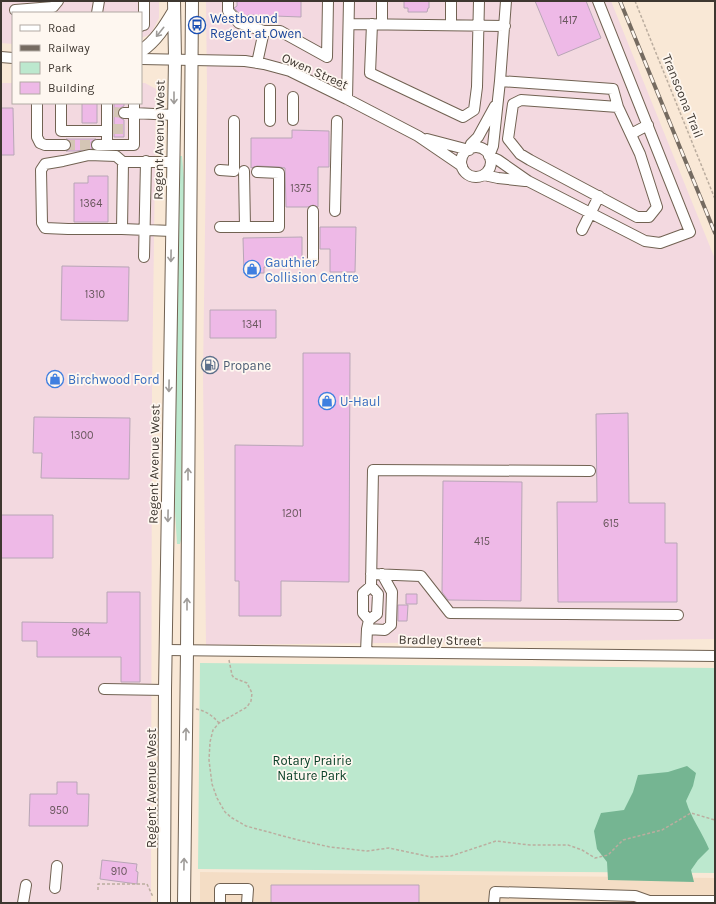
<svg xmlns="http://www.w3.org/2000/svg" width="716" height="904" font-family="Karla,sans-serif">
<rect width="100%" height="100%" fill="#f9e8d6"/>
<path fill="#f3d9e0" d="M1,1H159V18L151,34L141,38V13H13V44L1,43Z
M206,1H611L715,259V639L206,645L203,374L207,87Z
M1,83H13V103H141V83H145L156,89L152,389L151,903H1Z"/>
<path fill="#f4ddc5" d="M200,872L715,878V903H200Z"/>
<path fill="#bce8ce" d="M178,156H182L184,178V204L181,540L180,544H177L175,511Z
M200,663L715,668V873L198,869Z"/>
<path fill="#75b592" d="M687,766L696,773L693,786L686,801C691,818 702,832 709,849L698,860L691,870L694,882L608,880L607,862L597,849L594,831L601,813L624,810L633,792L638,775L668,772Z"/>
<path fill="#eeb9e7" stroke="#b8a6b6" d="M237,1H301V17L248,15L245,18L243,17L234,8L237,6Z
M404,1H429V8H428L427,12H408V8H404Z
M535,1H586L601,38L558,56Z
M82,103H97V123H82Z
M114,103H124V106L120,108L118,113L119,117L124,120V137H114Z
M1,108H13L14,155H1Z
M292,130L329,131V167H318V207L313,205L308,207H286L285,168L279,167L257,166L251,168V138H292Z
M66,139H96L91,142L92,149L76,151H66L70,149L71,145L70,141Z
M88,176H108V222H74V183H88Z
M320,227H356L355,272H330V249H320Z
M302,237V267H264V273H244L243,238Z
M62,266L129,267L128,321L61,320Z
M210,310H276V338H210Z
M303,353H350L349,582L281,581V616H239V581H235V445L303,446Z
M628,413L629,503H665V543H677V602H558L557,502H597L596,414Z
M34,417L130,418L129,479L41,478L42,453H33Z
M443,481L522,482L521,601L448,600L442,592Z
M1,515H53V558H1Z
M107,592H140V682H121V657H37V641H22V622L107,623Z
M406,594H417V604H406Z
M398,605H408L407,621H398Z
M57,782H77V794H89L88,826H29L30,794H57Z
M102,860L137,864L136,871L138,872L137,884L100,879Z
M271,885H419V903H271Z"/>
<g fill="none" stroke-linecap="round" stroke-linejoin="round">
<path stroke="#d4c5b5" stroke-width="10" stroke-dasharray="10 5" stroke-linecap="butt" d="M114,112L124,113
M113,129H124
M65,145H97"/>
<g stroke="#716252" stroke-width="12">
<path id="minor" d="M228,1V11L239,23L264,31
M451,1V25
M506,1L500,81L493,146L489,156L498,160L528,181L645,241L660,243L690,232L598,1
M15,10L53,7L58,1
M97,13L99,1
M349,24L505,26
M372,24L370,73L463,117L474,110L477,87L479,1
M382,24V1
M141,26L142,25H144V1
M1,57L13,58
M141,59L245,61L264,64L290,71L347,99L418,136L462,166
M257,63L264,31H280L327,57L328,1
M500,81L613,89L618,107L640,154L657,207L649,217H637L530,160L520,154L508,139L513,104L521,100L618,107
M270,89V121
M347,99L349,1
M37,103V137L40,143L45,145H65
M61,103V131H107
M134,103V113L174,115
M293,120V97
M631,134L648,125
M427,139L469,150L471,144L478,137L495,106
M97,145H107V103
M107,145H134V113H124
M461 162a15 15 0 1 1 30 0a15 15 0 1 1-30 0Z
M123,162L116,156L89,155L63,161L45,164L41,170L42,223L45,228L68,229H122L123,162H172
M220,170L234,171V121
M244,171L245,227
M484,175L498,178L525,181
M335,211L337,121
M220,227H279V173L257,172
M122,229L172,231
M582,230L599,196
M144,257L146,161
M313,261V211
M371,574L421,576L450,613L678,615
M371,586L373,470L590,471
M367,629L385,630L391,625L392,592L382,574
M166,650L715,656
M366,652L367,629L369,620L377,614L378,594L371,586L363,593V613L369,620
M104,689L165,690
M55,888L57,866
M23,903L26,885
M220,903V889H248L247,903
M494,903L495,892L635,896L649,901
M649,903V901H715"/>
</g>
<g stroke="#716252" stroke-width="14">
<path id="major" d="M141,51C156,41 165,26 174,11
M164,903L165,690L175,59L174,1
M184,903L187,650L192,1"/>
</g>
<path stroke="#bbad9f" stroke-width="1.5" stroke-dasharray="3 2" stroke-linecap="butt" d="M635,1L715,199
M229,660L232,675L234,678L247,683L252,693L251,701L247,707L219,723L213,730L210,742L209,760L212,784L217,798L225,812L232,818L246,826L298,840L330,847L367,851L389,848L431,857L451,856L496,841L530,845H568L582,850L595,858L608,855L623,840L662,830L691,813L715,820
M196,709C206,711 212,715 219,723
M98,890V884H147L153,897"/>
<use href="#minor" stroke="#fff" stroke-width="10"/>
<use href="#major" stroke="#fff" stroke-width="12"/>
<g stroke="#756b61" stroke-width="4">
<path id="rail" d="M620,1L715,233"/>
</g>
<use href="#rail" stroke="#fef7f0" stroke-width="2.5" stroke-dasharray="8" stroke-linecap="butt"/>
</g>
<defs><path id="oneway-shaft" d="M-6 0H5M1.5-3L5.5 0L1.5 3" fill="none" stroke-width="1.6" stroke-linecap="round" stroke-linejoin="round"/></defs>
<g stroke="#9e9b98">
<use href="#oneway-shaft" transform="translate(160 32) rotate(129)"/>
<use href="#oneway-shaft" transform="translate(174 98) rotate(90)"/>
<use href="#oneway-shaft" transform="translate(171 256) rotate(91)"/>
<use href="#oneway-shaft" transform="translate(169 386) rotate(91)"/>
<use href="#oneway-shaft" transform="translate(188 474) rotate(-90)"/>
<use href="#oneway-shaft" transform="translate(168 516) rotate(91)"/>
<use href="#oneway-shaft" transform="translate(187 604) rotate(-90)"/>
<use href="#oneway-shaft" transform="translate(186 734) rotate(-89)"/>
<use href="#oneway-shaft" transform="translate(184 864) rotate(-89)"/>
</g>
<defs>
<g id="bus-ring" transform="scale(0.9)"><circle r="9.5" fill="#fef7f0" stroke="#1a4fb4" stroke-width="1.5"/><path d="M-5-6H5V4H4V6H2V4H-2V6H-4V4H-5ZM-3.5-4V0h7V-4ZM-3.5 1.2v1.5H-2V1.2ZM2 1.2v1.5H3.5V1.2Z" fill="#1a4fb4"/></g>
<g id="shop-ring" transform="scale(0.9)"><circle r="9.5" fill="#fef7f0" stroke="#3f7fe0" stroke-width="1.5"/><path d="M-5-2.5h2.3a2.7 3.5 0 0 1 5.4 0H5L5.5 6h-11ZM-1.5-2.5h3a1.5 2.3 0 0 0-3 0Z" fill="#3f7fe0"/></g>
<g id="fuel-ring" transform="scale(0.9)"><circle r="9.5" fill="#fef7f0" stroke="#5c6f8a" stroke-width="1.5"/><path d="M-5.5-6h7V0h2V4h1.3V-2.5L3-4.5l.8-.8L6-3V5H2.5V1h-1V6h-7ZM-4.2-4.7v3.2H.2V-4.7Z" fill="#5c6f8a"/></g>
</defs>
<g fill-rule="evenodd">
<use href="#bus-ring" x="197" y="25"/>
<use href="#shop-ring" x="252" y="269"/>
<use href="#fuel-ring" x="210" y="365"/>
<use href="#shop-ring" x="55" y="379"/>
<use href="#shop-ring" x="327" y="401"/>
</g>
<g text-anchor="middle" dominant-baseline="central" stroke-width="3.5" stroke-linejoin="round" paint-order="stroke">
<g font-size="11" fill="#6a585e">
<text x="568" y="20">1417</text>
<text x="301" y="188">1375</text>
<text x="91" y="203">1364</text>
<text x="95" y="294">1310</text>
<text x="252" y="324">1341</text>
<text x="82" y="435">1300</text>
<text x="292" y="513">1201</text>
<text x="611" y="523">615</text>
<text x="482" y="541">415</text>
<text x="81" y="632">964</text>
<text x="59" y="810">950</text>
<text x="119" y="871">910</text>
</g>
<g font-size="13" fill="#164399" stroke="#fef7f0" text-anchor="start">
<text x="210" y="18">Westbound<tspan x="210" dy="15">Regent at Owen</tspan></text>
</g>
<g font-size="13" fill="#3e3730" stroke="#fef7f0">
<text transform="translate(315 71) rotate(24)">Owen Street</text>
<text transform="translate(683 96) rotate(68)">Transcona Trail</text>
<text transform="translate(159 140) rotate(-89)">Regent Avenue West</text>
<text transform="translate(154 464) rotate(-89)">Regent Avenue West</text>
<text transform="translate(440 640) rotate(1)">Bradley Street</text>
<text transform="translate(151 788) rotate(-90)">Regent Avenue West</text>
</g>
<g font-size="13" fill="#366cbe" stroke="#fef7f0" text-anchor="start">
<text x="265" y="262">Gauthier<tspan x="265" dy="15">Collision Centre</tspan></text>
<text x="68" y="379">Birchwood Ford</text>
<text x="340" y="401">U-Haul</text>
</g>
<g font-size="13" fill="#4e5e75" stroke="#fef7f0" text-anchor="start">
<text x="223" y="365">Propane</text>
</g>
<g font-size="13" fill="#0b4028" stroke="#fef7f0">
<text x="312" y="760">Rotary Prairie<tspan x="312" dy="15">Nature Park</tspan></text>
</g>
</g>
<rect width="716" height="904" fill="none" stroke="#3e3730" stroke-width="4"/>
<rect x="12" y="12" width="130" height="92" fill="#fef7f0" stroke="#b1aaa3"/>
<rect x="20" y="25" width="20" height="6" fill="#ffffff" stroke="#b1aaa3"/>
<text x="48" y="32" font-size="12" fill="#3e3730">Road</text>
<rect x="20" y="45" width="20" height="6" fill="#756b61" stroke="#b1aaa3"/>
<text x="48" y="52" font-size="12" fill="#3e3730">Railway</text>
<rect x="20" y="62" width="20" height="12" fill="#bce8ce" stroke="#b1aaa3"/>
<text x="48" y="72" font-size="12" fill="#3e3730">Park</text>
<rect x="20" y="82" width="20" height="12" fill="#eeb9e7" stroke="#b1aaa3"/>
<text x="48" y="92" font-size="12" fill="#3e3730">Building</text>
</svg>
